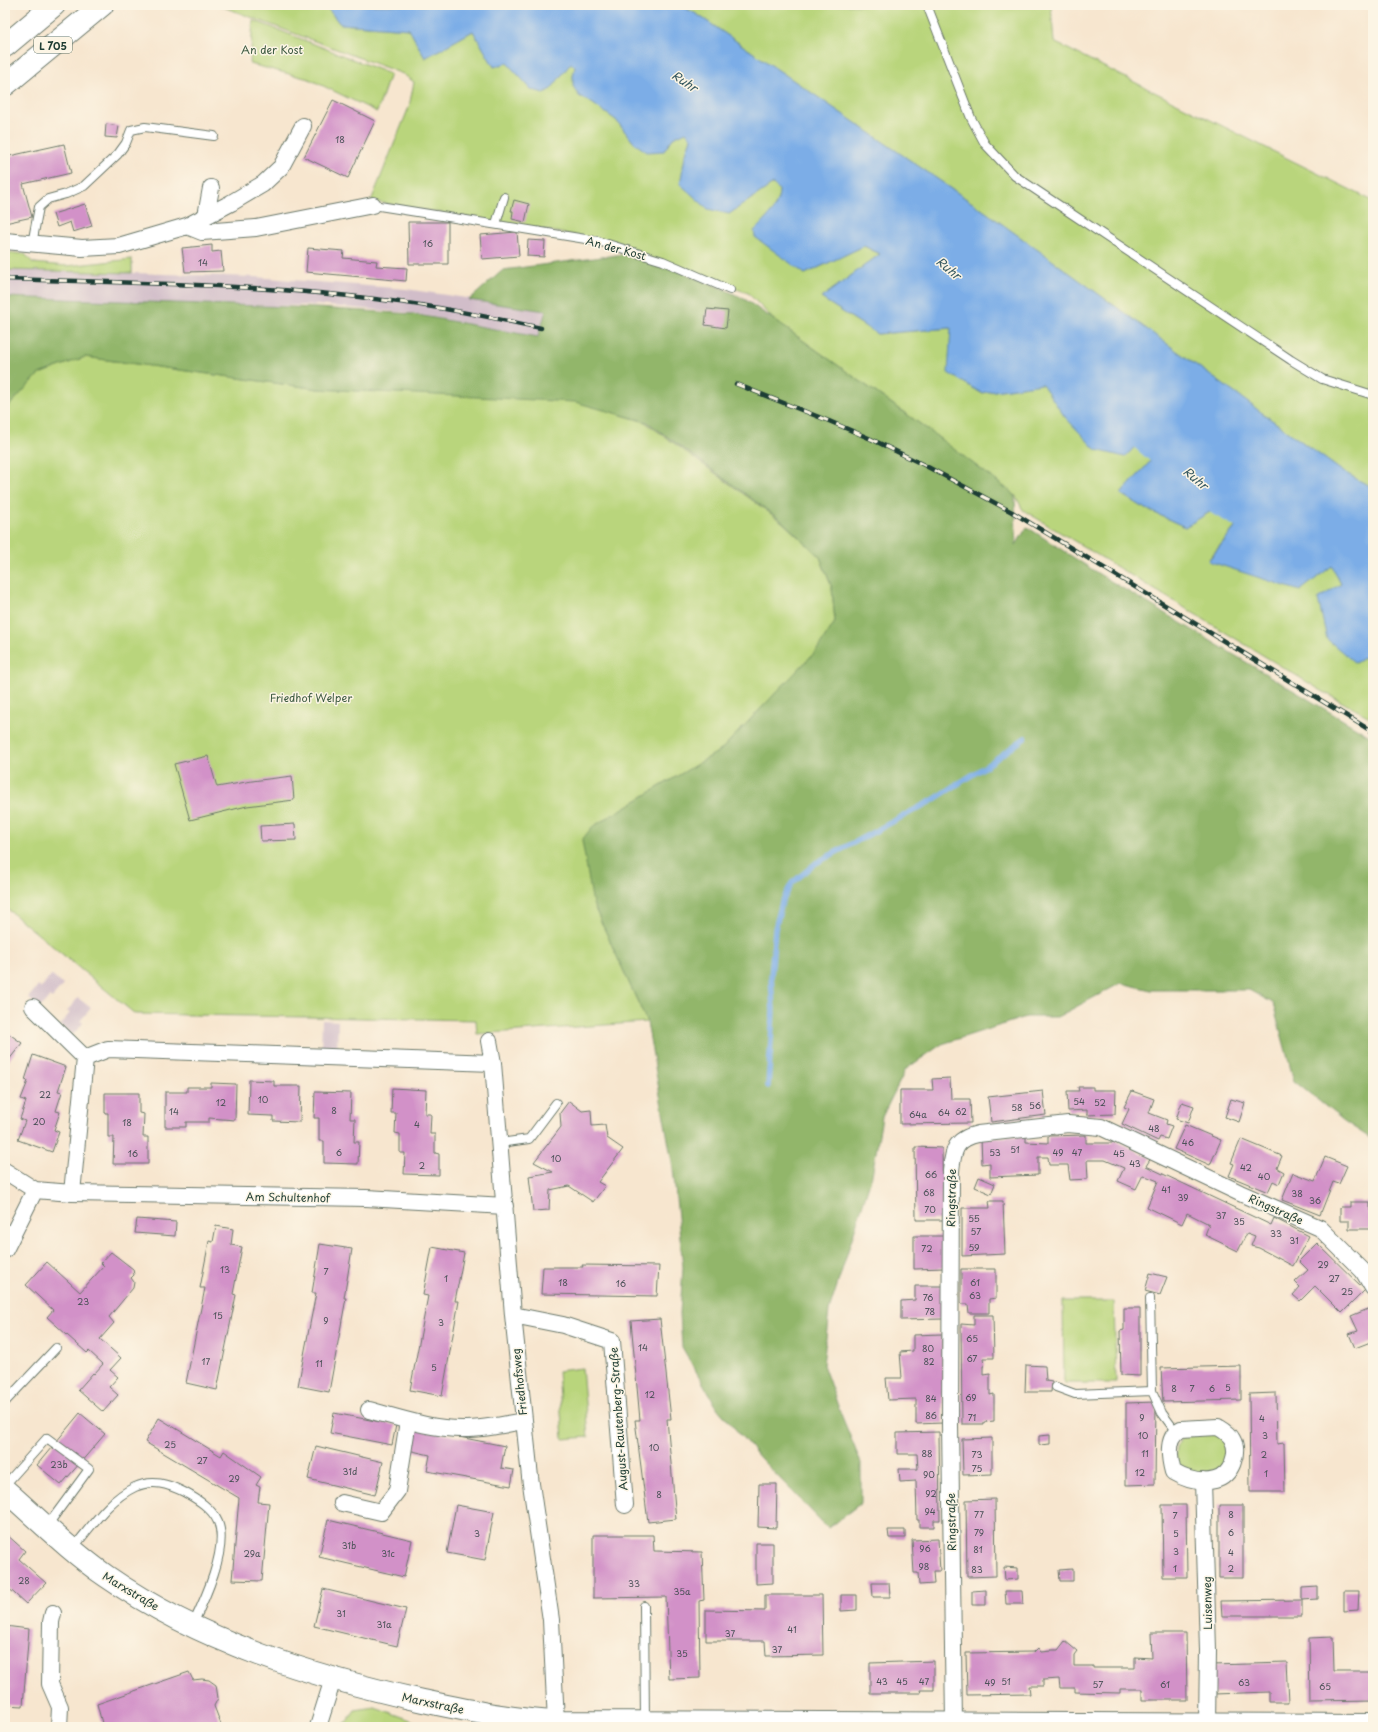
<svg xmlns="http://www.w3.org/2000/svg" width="1378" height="1732" font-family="'Playpen Sans',sans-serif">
<rect width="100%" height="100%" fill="#fcf5e5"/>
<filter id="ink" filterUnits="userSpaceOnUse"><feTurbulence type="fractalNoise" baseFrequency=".025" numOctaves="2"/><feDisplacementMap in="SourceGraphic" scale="8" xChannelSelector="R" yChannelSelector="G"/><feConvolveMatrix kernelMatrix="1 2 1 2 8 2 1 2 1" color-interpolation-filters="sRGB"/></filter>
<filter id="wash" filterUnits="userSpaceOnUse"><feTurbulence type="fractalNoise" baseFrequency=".012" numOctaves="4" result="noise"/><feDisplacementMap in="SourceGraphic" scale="16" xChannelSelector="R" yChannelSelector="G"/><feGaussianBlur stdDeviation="0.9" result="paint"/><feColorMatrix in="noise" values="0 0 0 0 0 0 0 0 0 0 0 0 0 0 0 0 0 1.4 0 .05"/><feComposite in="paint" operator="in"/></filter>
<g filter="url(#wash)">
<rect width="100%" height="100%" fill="#f7e6cf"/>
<path fill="#d1bdc9" d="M5,257L79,270L132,259L133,273L254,277L406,289L532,308L546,311L539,337L411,313L318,305L273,306L5,298Z
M51,975L63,985L52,998L50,996L40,1008L28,998L38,986L41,988Z
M78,998L91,1008L80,1021L83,1023L73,1035L60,1025L70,1013L67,1011Z
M322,1020L338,1021L337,1052L321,1051Z"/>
<path fill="#b9d57b" stroke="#6c8958" d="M218,5H278L280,7L281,5H325L340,24L409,29L425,58L473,31L494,67L507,62L532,90L551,89L571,62L575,67L573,76L579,96L589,101L616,120L634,143L664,151L673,138L686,131L691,138L685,156L729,214L773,184L779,190C779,208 766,219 754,231L805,274L864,246L880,254L821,298L877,334L952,328L981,393L1042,383L1065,417L1125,457L1150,431L1164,446L1121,494L1140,506L1185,527L1228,501L1245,515L1208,560L1332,566L1341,584L1355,663L1373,652V719L1322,691L1023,510L1015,495L919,423L773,319L748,293L597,239L371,201L409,107L414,82L403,74Z
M680,5H1051L1054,42L1373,201V488L1342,471L987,213L698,15Z
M253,20L390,74L377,112L309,79L250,64Z
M5,252L25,254L33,263L67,266L132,259V273L5,270Z
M85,357L318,389L574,401L645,422L782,522L820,557L832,588L835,622L817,650L721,750L592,827L593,904L647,1022L477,1034L476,1020L135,1014L5,907V416L7,408L39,374Z
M1063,1301H1114L1116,1383H1064Z
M582,1368L588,1437L563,1439L558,1371Z
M1210,1433C1246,1442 1223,1485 1188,1470C1184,1468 1181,1467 1178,1463C1174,1455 1177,1439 1185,1436C1192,1433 1203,1434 1210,1433Z
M375,1707L430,1727H343L355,1710Z"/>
<path fill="#92b66b" stroke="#587a50" d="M632,253L726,290L746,300L923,426L1015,495L1016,545L1027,527L1099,574L1373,738V1140L1344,1121L1294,1081L1273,1003L1249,990H1151L1121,983L1057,1017H1026L942,1044L906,1069L882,1117L872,1175L829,1311L823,1365L841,1414L861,1463V1503L828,1528L761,1459L718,1409L682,1347L680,1313L683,1267L673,1168L647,1022L593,904L582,840L592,827L721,750L817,650L835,622L832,588L820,557L782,521L647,422L575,402L318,389L85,357L39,374L7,408L5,416V297L316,308L412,314L538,337L546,311L469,300L503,270Z"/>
<path fill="#7bade7" stroke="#4d758e" d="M325,5H680L698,15L987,213L1342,471L1373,488V652L1355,663L1327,639L1318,599L1341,584L1332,566L1300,591L1208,561L1246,514L1228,501L1185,527L1140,506L1121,494L1164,446L1150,431L1125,457L1096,450L1065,417L1042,384L981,393L948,373L951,328L877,334L821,298L880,254L864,246L805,274L755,237L754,231C766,219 779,208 779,190L773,184L729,214L708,209L680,184L685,156L691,138L686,132L673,138L664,151L647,152L634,143L616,120L589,101L579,96L573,86V76L575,67L571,63L551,89L544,93L532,90L507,63L494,67L473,31L425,58L409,29L340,24Z"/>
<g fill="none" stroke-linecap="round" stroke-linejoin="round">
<path stroke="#7bade7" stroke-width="5.5" d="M768,1086L773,1011L771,976L775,929L782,902L792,883L816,863L933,800L986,766L1025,738"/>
<path stroke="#7bade7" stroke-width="33" d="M1112,407L1221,500L1283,534"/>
</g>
<g id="blocks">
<path fill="#d291c8" d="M333,100L375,121L348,178L304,157Z
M106,124L119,126L117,138L105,137Z
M64,144L71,173L23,184L32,217L5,223V157Z
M514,200L529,204L525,222L512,219L513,211H511Z
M85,204L92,226L73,232L70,222L57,227L53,214Z
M408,222H448V264H409Z
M517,232L519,256L482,259L480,235Z
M528,240L545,241L544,257L527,256Z
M212,245V252L221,251L223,271L185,272L182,248Z
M308,248L344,251L343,258L377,261L376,266L407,268L406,281L306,272Z
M707,309L728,311L726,328L705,325Z
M208,756L217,787L252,781L292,776L294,800L247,806L190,820L174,764Z
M295,824L296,840L261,841L260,826Z
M5,1031L22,1043L5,1065Z
M33,1055L66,1067L58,1091L62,1092L56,1111L60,1112L54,1130L59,1132L52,1152L18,1140L25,1121L20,1119L26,1101L21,1099L28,1081L25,1080Z
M950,1078L951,1099H970L971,1123L900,1124V1090H933L932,1079Z
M249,1080L274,1081V1086H301L300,1122L273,1121V1116L248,1115Z
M211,1083L236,1084L235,1120L209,1118V1122H186V1127H165V1092H187V1087H211Z
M1078,1087H1093V1090H1116L1115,1114L1087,1115V1110L1068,1111L1067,1091H1079Z
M392,1088L426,1090L425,1114H431L430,1134H435V1153L439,1154V1175L404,1174L405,1153H400V1134L395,1133L396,1113H391Z
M1043,1091L1046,1115L991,1122L988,1097Z
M1132,1091L1154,1099L1149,1113L1167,1120L1166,1124L1172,1126L1167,1139L1160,1137L1158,1141L1122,1124L1129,1109L1124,1107Z
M315,1092L351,1093L350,1119H355L354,1142H359L358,1164L324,1163V1141H319V1118H314Z
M105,1093H139V1113L144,1114L143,1137H148V1164H113L114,1137H108V1113H105Z
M1231,1099L1245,1103L1239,1122L1225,1117Z
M569,1101L582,1111L591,1110L592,1126L605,1125L607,1138L623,1149L598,1182L605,1186L593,1202L569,1186L550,1190L549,1210L533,1211L529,1176L553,1172L534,1162L561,1127L560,1113Z
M1182,1102L1194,1106L1188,1123L1176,1119Z
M1185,1125L1221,1140L1210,1165L1174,1149Z
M1086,1135V1143H1112L1114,1140L1151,1158L1146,1166L1271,1225L1274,1218L1309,1236L1293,1266L1259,1248L1251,1246L1255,1236L1247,1233L1238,1251L1205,1235L1209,1224L1187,1213L1182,1224L1147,1207L1158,1181L1143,1175L1136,1189L1118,1181L1124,1168L1105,1160H1087L1088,1179L1070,1180L1068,1165H1049L1048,1157H1038V1175L990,1177V1163L982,1164L981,1138L1026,1136V1142L1048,1143V1136Z
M1241,1139L1282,1156L1277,1168L1284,1172L1279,1184L1273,1181L1268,1192L1229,1176L1234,1164L1231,1163Z
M915,1147L942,1148L943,1220H916Z
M1325,1157L1347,1166L1339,1184L1333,1182L1320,1215L1282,1200L1293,1173L1315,1181Z
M979,1177L995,1184L991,1194L975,1187Z
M989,1201H1003L1005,1254L962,1256V1208H990Z
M1350,1202H1370V1211H1373V1229H1349V1221H1340V1207H1350Z
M137,1219L176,1222L175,1236L135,1233Z
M216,1226L233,1229L231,1245L242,1247L233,1294L236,1295L217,1390L186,1383L205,1288H200L209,1241L213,1242Z
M914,1236H944V1268L914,1269Z
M1317,1243L1365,1290L1342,1313L1315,1286L1300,1301L1293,1295L1300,1287L1295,1282L1308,1270L1299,1261Z
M320,1244L352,1249L344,1298H346L329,1392L298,1386L316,1293H312Z
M432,1247L464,1253L455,1301H459L442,1396L410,1390L428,1296L423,1295Z
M111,1252L133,1269L134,1275L131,1278L134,1282L133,1288L109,1317L114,1323L100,1339L121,1358L110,1370L118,1377L109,1387L118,1395L103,1412L78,1390L93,1373L94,1374L103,1364L89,1351L87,1353L47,1317L53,1310L26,1285L47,1262L80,1292L104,1266L101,1263Z
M582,1265L659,1266L657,1296L541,1294L543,1267H583Z
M961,1269H996V1298L989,1299V1313H969L968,1304H961Z
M1150,1273L1167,1277L1160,1295L1145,1291Z
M915,1286H943V1319L901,1320V1301L915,1300Z
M1373,1307V1341L1355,1348L1349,1334L1358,1331L1351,1316Z
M1124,1308H1140V1376L1121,1375L1120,1331L1124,1330Z
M974,1315H993L994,1358H983L984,1366H983V1375L990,1374V1395L994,1394V1421L984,1422V1424H962L961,1324L974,1325Z
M660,1319L671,1419H667L676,1519L648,1522L635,1420H640L631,1321Z
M942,1334L943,1423L916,1424V1399L888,1400L886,1378H902L900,1352L913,1351V1335Z
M1026,1365L1045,1366L1046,1381L1052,1382L1051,1392H1025Z
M1241,1366V1400L1163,1402L1161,1368Z
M1276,1393L1277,1444L1284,1443L1285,1492H1250L1249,1394Z
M1156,1402L1155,1484L1126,1485V1403Z
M80,1413L105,1434L61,1485L37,1465Z
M334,1413L396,1425L392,1445L330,1433Z
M159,1418L221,1456L224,1451L261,1477L256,1485L260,1487L258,1502L269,1503L262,1581L232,1580L239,1498L145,1442Z
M413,1428L505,1446L501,1468L514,1470L511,1486L427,1471L430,1455L408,1450Z
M939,1432L940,1520H934V1527H919V1520H917L916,1481L900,1482L899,1469H918L917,1454H897V1433Z
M1050,1435V1444L1039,1445V1436Z
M992,1438V1474L963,1475L962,1439Z
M316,1446L383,1462L375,1495L308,1479Z
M759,1484H777L776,1528L758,1527Z
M995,1499L996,1576L967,1577L966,1500Z
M456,1505L494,1512L485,1560L447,1553Z
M1162,1505H1186L1187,1577H1163Z
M1219,1505H1243V1578H1219Z
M328,1520L412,1540L404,1577L319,1557Z
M888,1530H905V1538H889Z
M5,1533L25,1551L19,1559L46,1583L26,1604L5,1585Z
M593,1535H653L654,1551L702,1552L704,1600L699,1601L700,1678L669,1679L666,1597L593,1598Z
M938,1539L940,1571H933L934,1584L919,1585L918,1573H914L912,1540Z
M756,1543H773V1583L756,1584Z
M1004,1567L1018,1568V1579L1005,1580Z
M1073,1569V1581H1060L1059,1570Z
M872,1583H889L890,1597H873Z
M1318,1587V1599L1302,1600V1588Z
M323,1589L406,1609L397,1646L314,1626Z
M986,1590V1605H972V1591Z
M1005,1591H1022L1023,1604H1006Z
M1344,1591H1359L1358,1610L1344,1611Z
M765,1595H822L823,1655L766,1656L765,1641H706V1610L765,1611Z
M841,1595H857V1610L841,1611Z
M1302,1600V1616H1222L1221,1601Z
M5,1626L29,1629L23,1706L5,1705Z
M1151,1633H1186L1187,1700H1142V1689H1120V1693L1075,1692V1688H1060L1059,1679L1043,1680V1686H1029L1030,1694L967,1695L966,1653L1034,1652L1038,1648L1041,1652L1051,1651V1650H1058L1065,1641L1077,1651L1074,1655V1666H1093V1668H1135V1657L1152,1658Z
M1333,1637L1334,1671H1373V1700L1310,1701L1309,1638Z
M934,1661V1690H920L921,1693H870V1663Z
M1287,1663L1289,1702H1269V1692L1214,1694L1212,1665Z
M189,1672L193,1680L202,1679L209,1680L216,1685L218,1698L214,1706L222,1727H194L193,1724L185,1727H103L97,1704Z"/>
</g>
</g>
<g filter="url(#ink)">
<use href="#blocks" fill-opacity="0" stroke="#6b786a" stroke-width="1"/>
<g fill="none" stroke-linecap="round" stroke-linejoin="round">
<g stroke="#6b786a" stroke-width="10">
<path id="lane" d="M927,5L971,118L985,144L1015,176L1291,360L1322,379L1373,395
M373,205L598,241L663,261L730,290
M496,224L504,197
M32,244L39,207L48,199L66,194L84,186L118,154L126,143L131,130L145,127L214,136
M500,1143L529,1139L556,1103
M1150,1298L1152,1391L1162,1413L1176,1432
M1056,1387L1075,1394L1152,1391
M5,1402L56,1348
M5,1485L47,1438L89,1469L47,1526
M73,1548C91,1527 109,1499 135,1487C153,1479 168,1484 184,1492C197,1499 212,1508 218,1522C229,1548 204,1601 192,1626
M644,1606L645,1722"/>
</g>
<g stroke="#6b786a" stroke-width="18">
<path id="street" d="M206,216L211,188
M187,226L202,232L256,228L373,205
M5,241L82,248L119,246L187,226L231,203L263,184L281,167L303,126
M33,1007L85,1058
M489,1041L493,1063L513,1315L530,1477L551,1620L556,1722
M85,1058L108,1049L493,1063
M5,1171L35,1190L72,1193L366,1198L505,1206
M72,1193L85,1058
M5,1250L35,1190
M513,1315L563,1325L612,1341L625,1505
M369,1410C399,1418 431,1429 462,1429C483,1429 503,1425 523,1421
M1218,1427C1223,1430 1229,1433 1232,1439C1240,1453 1231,1476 1215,1480C1200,1484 1185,1479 1173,1472C1169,1457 1166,1437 1181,1429Z
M1203,1481L1208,1650L1207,1725
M342,1503L381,1512L397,1491L408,1421
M53,1613L51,1622L50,1684L60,1707L59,1727
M954,1723L950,1424L951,1171C953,1150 955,1139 978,1134L1068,1124L1101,1127L1240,1193L1320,1228L1363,1271L1373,1288
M318,1727L333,1679"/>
</g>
<g stroke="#6b786a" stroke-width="24">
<path id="secondary" d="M5,1490C38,1519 70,1551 106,1576C201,1642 311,1676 423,1701C467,1710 511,1720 556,1722L1373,1725"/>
</g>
<g stroke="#6b786a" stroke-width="24">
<path id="primary" d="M5,46L54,5
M5,85L102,5"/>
</g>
<use href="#lane" stroke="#fff" stroke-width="8"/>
<use href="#street" stroke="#fff" stroke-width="16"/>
<use href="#secondary" stroke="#fff" stroke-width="22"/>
<use href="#primary" stroke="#fff" stroke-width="22"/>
<g stroke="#1f3d34" stroke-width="4.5">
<path id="rail" d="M5,279C131,283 258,284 383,300C436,306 489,317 541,328
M736,384L829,421L871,439L924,465L1012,512L1373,732"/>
</g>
<use href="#rail" stroke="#fcf5e5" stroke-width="3" stroke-dasharray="9" stroke-linecap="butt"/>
</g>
</g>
<g text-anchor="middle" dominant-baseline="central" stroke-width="3" stroke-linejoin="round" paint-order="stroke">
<g font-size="9" fill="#4c5259">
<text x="340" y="139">18</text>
<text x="428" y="243">16</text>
<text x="203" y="262">14</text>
<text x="45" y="1094">22</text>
<text x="263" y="1099">10</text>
<text x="1079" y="1101">54</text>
<text x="221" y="1102">12</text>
<text x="1100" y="1102">52</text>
<text x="1035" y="1105">56</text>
<text x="1017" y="1107">58</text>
<text x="334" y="1110">8</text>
<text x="174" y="1111">14</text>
<text x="961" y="1111">62</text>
<text x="944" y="1112">64</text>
<text x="918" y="1114">64a</text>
<text x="39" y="1121">20</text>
<text x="127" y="1122">18</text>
<text x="417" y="1124">4</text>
<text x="1154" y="1128">48</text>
<text x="1188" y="1142">46</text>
<text x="1015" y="1149">51</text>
<text x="339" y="1152">6</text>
<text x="995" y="1152">53</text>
<text x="1058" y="1152">49</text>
<text x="1077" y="1152">47</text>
<text x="133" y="1153">16</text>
<text x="1119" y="1153">45</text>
<text x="556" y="1158">10</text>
<text x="1135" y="1163">43</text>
<text x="422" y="1165">2</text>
<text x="1246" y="1167">42</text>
<text x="931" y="1174">66</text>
<text x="1264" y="1176">40</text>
<text x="1166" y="1189">41</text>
<text x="929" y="1192">68</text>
<text x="1297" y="1193">38</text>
<text x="1183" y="1197">39</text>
<text x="1315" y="1200">36</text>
<text x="930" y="1209">70</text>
<text x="1221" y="1215">37</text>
<text x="974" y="1218">55</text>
<text x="1239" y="1221">35</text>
<text x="976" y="1231">57</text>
<text x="1276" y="1233">33</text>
<text x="1294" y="1240">31</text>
<text x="974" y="1247">59</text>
<text x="927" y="1248">72</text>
<text x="1323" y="1264">29</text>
<text x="225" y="1269">13</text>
<text x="326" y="1271">7</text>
<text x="446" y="1278">1</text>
<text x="1334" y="1278">27</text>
<text x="563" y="1282">18</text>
<text x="975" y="1282">61</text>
<text x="621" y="1283">16</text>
<text x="1347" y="1291">25</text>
<text x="975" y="1295">63</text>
<text x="928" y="1297">76</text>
<text x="83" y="1301">23</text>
<text x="930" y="1311">78</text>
<text x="218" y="1315">15</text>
<text x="326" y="1320">9</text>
<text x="441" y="1322">3</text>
<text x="972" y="1338">65</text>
<text x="643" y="1347">14</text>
<text x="928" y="1348">80</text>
<text x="972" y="1358">67</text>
<text x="206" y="1361">17</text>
<text x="929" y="1361">82</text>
<text x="319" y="1363">11</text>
<text x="434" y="1367">5</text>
<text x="1228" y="1387">5</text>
<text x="1174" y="1388">8</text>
<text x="1192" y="1388">7</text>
<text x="1212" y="1388">6</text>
<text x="650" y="1394">12</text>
<text x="971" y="1397">69</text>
<text x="931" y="1398">84</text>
<text x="931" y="1415">86</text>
<text x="972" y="1417">71</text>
<text x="1142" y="1417">9</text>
<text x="1262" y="1418">4</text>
<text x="1143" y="1435">10</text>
<text x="1265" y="1435">3</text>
<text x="170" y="1444">25</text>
<text x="654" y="1447">10</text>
<text x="927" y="1453">88</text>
<text x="1145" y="1453">11</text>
<text x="977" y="1454">73</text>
<text x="1264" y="1454">2</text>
<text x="202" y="1460">27</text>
<text x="59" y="1464">23b</text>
<text x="977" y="1468">75</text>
<text x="350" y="1471">31d</text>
<text x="1140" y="1472">12</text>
<text x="1266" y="1473">1</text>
<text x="929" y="1474">90</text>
<text x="234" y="1478">29</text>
<text x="931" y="1493">92</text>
<text x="659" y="1494">8</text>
<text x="930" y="1511">94</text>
<text x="979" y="1514">77</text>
<text x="1231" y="1514">8</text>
<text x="1175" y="1515">7</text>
<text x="979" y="1532">79</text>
<text x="1231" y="1532">6</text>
<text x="477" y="1533">3</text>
<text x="1176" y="1533">5</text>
<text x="349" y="1545">31b</text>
<text x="925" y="1548">96</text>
<text x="978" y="1549">81</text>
<text x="1176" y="1551">3</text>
<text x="1231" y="1552">4</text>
<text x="252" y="1553">29a</text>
<text x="388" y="1553">31c</text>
<text x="924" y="1566">98</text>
<text x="1175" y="1568">1</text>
<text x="1231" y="1568">2</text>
<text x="977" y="1569">83</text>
<text x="24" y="1580">28</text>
<text x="634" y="1583">33</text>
<text x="682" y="1591">35a</text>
<text x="341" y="1613">31</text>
<text x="384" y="1624">31a</text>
<text x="792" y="1629">41</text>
<text x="730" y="1633">37</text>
<text x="777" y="1649">37</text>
<text x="682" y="1653">35</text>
<text x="882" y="1681">43</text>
<text x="902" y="1681">45</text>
<text x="924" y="1681">47</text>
<text x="1006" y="1681">51</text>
<text x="990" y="1682">49</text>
<text x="1244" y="1682">63</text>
<text x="1098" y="1684">57</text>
<text x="1165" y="1684">61</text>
<text x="1325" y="1686">65</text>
</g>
<rect fill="#fcf5e5" stroke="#617469" stroke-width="1" x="34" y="37" width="38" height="16" rx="3"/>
<g font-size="10" font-weight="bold" fill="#1f3d34">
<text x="53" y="45">L 705</text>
</g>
<g font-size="11" fill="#3e5b42" stroke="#fcf5e5">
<text x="272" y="49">An der Kost</text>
<text x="311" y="697">Friedhof Welper</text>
</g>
<g font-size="11" fill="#1f3d34" stroke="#fcf5e5">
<text transform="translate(616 248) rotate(15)">An der Kost</text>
<text transform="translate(288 1197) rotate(1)">Am Schultenhof</text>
<text transform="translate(951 1198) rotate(-89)">Ringstraße</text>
<text transform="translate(1276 1209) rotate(24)">Ringstraße</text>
<text transform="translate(519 1382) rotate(-96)">Friedhofsweg</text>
<text transform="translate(618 1419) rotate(-94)">August-Rautenberg-Straße</text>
<text transform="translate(951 1522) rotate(-91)">Ringstraße</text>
<text transform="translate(131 1591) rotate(31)">Marxstraße</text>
<text transform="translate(1207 1603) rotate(-91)">Luisenweg</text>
<text transform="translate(433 1703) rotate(12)">Marxstraße</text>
</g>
<g font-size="12" font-style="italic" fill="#365961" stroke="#fcf5e5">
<text transform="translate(685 81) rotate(34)">Ruhr</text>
<text transform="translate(949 268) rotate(40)">Ruhr</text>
<text transform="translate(1196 478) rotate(40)">Ruhr</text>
</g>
</g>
<rect width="1378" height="1732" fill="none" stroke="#fcf5e5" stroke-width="20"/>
</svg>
